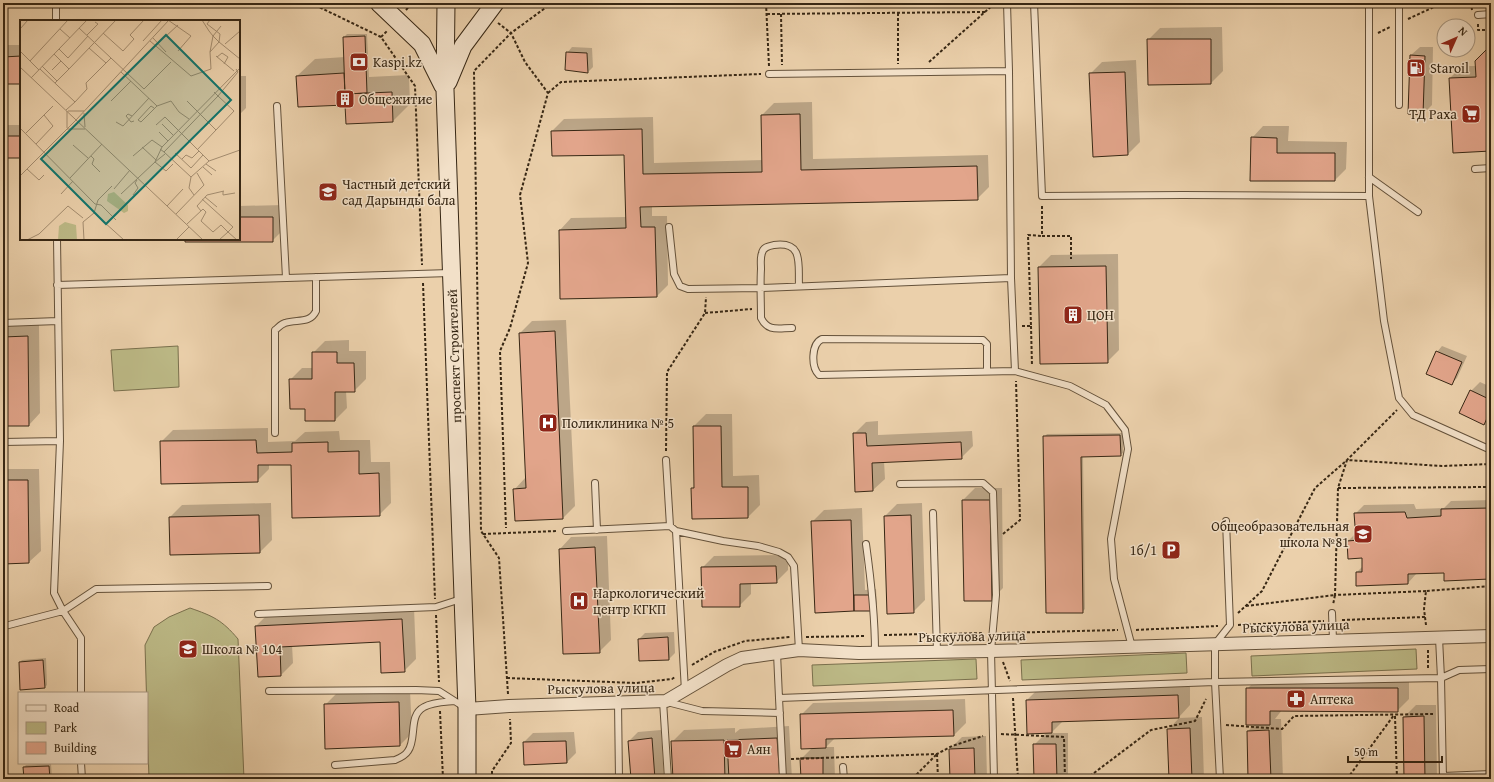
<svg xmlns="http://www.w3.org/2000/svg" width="1494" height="782" font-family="'Gentium Book Plus',serif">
<rect width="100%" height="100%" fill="#ebd0ab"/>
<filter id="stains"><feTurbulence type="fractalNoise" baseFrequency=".005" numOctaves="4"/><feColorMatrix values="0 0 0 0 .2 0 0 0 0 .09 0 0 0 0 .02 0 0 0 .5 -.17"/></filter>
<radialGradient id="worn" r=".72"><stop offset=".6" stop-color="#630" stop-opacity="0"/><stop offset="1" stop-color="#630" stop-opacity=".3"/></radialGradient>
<path fill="#bcb986" stroke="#7a704d" d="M178,346L179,387L114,391L111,350Z
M190,608C213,616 222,620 238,639L244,779H149L145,645L154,627L169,617Z
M1416,649L1417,669L1252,676L1251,656Z
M1186,653L1187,673L1022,680L1021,660Z
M976,659L977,679L813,686L812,665Z"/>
<path fill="#0003" d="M1222,27L1223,71L1211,83L1148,40L1160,28Z
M347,34H367L369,77L409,75L410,104L393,121L346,104L297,76L315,59L345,57L344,37Z
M3,45H21V83H3Z
M1491,46V150L1450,78L1462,66H1476V61Z
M572,47L592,48L593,67L588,72L567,53Z
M1420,47H1433L1432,105L1423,114L1411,55Z
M1136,60L1140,142L1128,154L1090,74L1102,62Z
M239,76H246V108L239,115Z
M812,102L813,159L988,155L989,187L977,199L652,206V216H667L668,285L657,296L560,230L571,218L627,217L625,154L552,131L564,119L653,117L654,163L763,160L762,115L774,103Z
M3,125H21V157H3Z
M1263,126H1289L1288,141L1347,142L1346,169L1335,180H1251L1252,138Z
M284,205V229L272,241L186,239H239V206Z
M1118,254L1119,350L1107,362L1039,267L1051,255Z
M566,320L575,506L563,518L514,490L526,477L520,333L532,321Z
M3,325H39L40,413L29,425H3Z
M349,340V351H366V379L354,391H346L347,408L335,420L306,408L290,380L302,368H313V353L325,341Z
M1442,346L1467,356L1457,378L1451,384L1437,352Z
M1480,382L1491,387V416L1483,424L1471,391Z
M706,414H732L733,476L759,475L760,505L748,517L693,518L692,489L695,485L694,426Z
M878,421V435L972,431L973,446L961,458L884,461L885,479L873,490L854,434L866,422Z
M268,428V442L295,441L305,432L339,431L340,440H370L371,462H390L391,503L379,515L292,464H269V469L257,481L161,442L173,430Z
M1123,433V453L1120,455L1083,456L1085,609L1082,612L1044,437L1047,434Z
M3,469H39L41,551L29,562L3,563Z
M975,488H1002L1003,588L991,600L963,500Z
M1491,500L1490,578L1445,580V572L1417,573L1408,583L1357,585V572L1363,566V557L1348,541L1357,532H1359V525L1355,514L1364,505L1414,504L1416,509L1444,508L1451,501Z
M271,503L272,540L260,552L171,554L170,517L182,505Z
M922,503L925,600L913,612L888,613L885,516L897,504Z
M862,508L865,590L876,589L877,604L871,610L816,612L812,522L824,510Z
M607,536L611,640L599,652L560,549L571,537Z
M788,555V570L776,582L751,583V594L739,606L702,568L714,556Z
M414,607L416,659L404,671L381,641L292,645L293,663L281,675L256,626L268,614Z
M674,632L675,653L669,659L640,660L639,639L645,633Z
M46,658L47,685L45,687L20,662L22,660Z
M1259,677H1409V699L1397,711L1282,710L1275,719H1281L1283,779H1249L1248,731L1255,724L1247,689Z
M1190,683V705L1179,717L1063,721L1051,733H1068V779H1035L1034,745L1047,732L1027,700L1039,688Z
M410,690L412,733L400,745L325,705L337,693Z
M965,699L966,723L954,735L835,738L826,747H834L835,779H802L801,759L812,748L801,715L813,703Z
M1416,705H1436L1437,779H1405L1404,717Z
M1202,717L1204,779H1170L1168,730L1179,718Z
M789,726L792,779H674L672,742L684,730L735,728V733L740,729Z
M661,730L664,779H632L629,741L638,732Z
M574,732L576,753L567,762L524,742L533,733Z
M986,736L987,779H951L950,749L962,737Z
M51,763L52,779H25L24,767L26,765Z"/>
<path fill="#e2a58b" stroke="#372714" d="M365,36L367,93L345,94L343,37Z
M1147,39H1211V84L1148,85Z
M1487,49H1491V151L1453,153L1449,78L1476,77L1475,61Z
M566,52L587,53L588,73L565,70Z
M1410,55L1425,56L1423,115L1408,114Z
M21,56V84H3V57Z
M1125,72L1128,155L1093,157L1089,73Z
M344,73L345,94L392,92L393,122L346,124L345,105L298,107L296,76Z
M800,114L801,170L977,166L978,200L640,207L641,227H655L657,297L560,299L559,230L626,228L624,155L552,156L551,131L642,129L643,174L762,172L761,115Z
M3,136H21V158H3Z
M1251,137L1277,138V153H1335V181H1250Z
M239,217H273V242H185V239H239Z
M1106,266L1108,363L1040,364L1038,267Z
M555,331L563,519L515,521L513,489L526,488L519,333Z
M28,336L29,426H3V337Z
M1436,351L1462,362L1452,385L1426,374Z
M312,352H337V363H354L355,392H335V421H305V409H290L289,379H312Z
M1470,390L1491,400V409L1484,425L1459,413Z
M693,426H721L722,487H748V518L692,519L691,488H694Z
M853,433H866L867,446L961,442L962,459L872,463L873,491L855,492Z
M1120,435L1121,456L1081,457L1083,613H1046L1043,436Z
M256,440L257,453L292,452V443L328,442V452L359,451V474L379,473L380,516L292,518L291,465H258V482L161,484L160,441Z
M3,480H28L29,563L3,564Z
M962,500H990L992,601H964Z
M1490,508V579L1444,581V573L1408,574V584L1356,586V572H1362V558L1348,559L1347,541L1359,540L1358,526H1355L1354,513L1405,512L1407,518L1441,516V509Z
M259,515L260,553L170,555L169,517Z
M911,515L914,613L887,614L884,516Z
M851,520L854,611L815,613L811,521Z
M595,547L600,653L563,654L559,549Z
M776,566L777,583L740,584V607H702L701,567Z
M854,595H871V611H854Z
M402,619L405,672L381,673L380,642L280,647L281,676L258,677L255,626Z
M668,637L669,660L639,661L638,639Z
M43,660L45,688L20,690L19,662Z
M1246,688H1398V712L1270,711V725H1246Z
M1178,695L1179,718L1052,722V733L1027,734L1026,700Z
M399,702L400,746L325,749L324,704Z
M953,710L954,736L826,739V748L801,749L800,714Z
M1424,716L1425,779H1404L1403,717Z
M1190,728L1192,779H1169L1167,729Z
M1269,730L1271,779H1248L1247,731Z
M652,738L655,779H631L628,741Z
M777,738L780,779H729L727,740Z
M724,740L725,779H673L671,741Z
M566,741L567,763L524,765L523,742Z
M1033,744H1056L1057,779H1034Z
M974,748L975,779H950L949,749Z
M800,758H823V779H801Z
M49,766L50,779H24L23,767Z"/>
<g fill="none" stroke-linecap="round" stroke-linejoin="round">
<g stroke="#64513a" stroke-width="8">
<path id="lane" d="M1007,3L1009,71L1011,278L1015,371L1070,386L1106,405L1125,430L1128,449L1111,539L1114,579L1132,647
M1034,3L1042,196L1183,195L1369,196
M1369,3V196L1384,321L1399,398L1413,415L1491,450
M1399,3V105
M1478,15L1491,14
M56,21V3
M769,74L1009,71
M277,106L286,278
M1475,169L1491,168
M1369,177L1418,212
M669,227L674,274L680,286L688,289L760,288L1011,278
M57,239L60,441L54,593L63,611L81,638V693
M57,285L450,273
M3,323L58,321
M792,328C778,328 768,332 761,318C761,302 760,285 761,269C761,264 760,258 762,253C763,247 769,246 774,245C804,241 798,264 799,286
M987,371V344L983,340L822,339C811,344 811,367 819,375L1015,371
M275,433V330C278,328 281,324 285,323C297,319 310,324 316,311V277
M3,442L60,441
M666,460L670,526
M595,483L597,530
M900,484L983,483L993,492L996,595L991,651L994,779
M933,513L937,652
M566,531L670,526L676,531L723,541L758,546L779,552L788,557L794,566L799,650
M676,531L685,691
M866,544C871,580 875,616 875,652
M1332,613L1333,640
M258,614L436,607L461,599
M3,628L5,626L63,611L96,589L268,586
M777,653L779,698L1215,682L1441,678L1439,638
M269,691L416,690L439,691L464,707
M779,698L783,779
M663,701L668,779
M618,702L619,779
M667,702L702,711L780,713
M81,763L82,779
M335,765L395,760C400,758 405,756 408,751C417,739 408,715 424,707C433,702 445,702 454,701
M843,767L844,779
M1443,776L1491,774
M1220,779L1215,682V644L1230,625L1226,521
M1443,779L1441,678L1459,670L1491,669"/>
</g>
<g stroke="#64513a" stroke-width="14">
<path id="street" d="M467,709L509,706L666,701L727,665L742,658L799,650L859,653L991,651L1491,636"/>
</g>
<g stroke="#372714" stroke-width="19">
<path id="secondary" d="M379,3L422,44L443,86
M446,3L445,90L467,709V779
M448,82L463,46L495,3"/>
</g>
<path stroke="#372714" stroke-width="2" stroke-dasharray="3 2" stroke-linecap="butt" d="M766,3L769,66
M1471,3L1472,10
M65,5L319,7L381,37L415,86L422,265
M406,10L412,3
M898,13V64
M767,14L985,12
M781,14L782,65
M1408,19L1436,6L1449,3
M498,23L511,33L525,62L548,93L520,195L528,263L510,328L500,351L506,528
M1478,24V30H1491
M1378,33L1390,27
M381,37L387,31
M929,62L995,3
M548,93L561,82L761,74
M1042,206V236H1071V259
M423,283L435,599
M705,313L752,309
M1022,326H1031L1028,235L1042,236
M1031,326L1032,366
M666,451L667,372L705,313L706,297
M1338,488L1491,487
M483,534L557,531
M1003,534L1020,520L1016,381
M1426,591L1335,595L1338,488L1347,460L1442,466L1491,464
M1246,606L1335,595L1333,605
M1238,613L1262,591L1315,488L1347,460L1397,410
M436,615L439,682
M1342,620L1425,617
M1238,625L1324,621
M1426,625L1424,609L1426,591L1491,586
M1136,630L1218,626
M1002,633L1118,630
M944,634L984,633
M884,635L928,634
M806,637L866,636
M1428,650V669
M1003,662L1010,681
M692,665L714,652L745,641L790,637
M507,678L636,683L672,679L675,677
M508,694L499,558L481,531L474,71L511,33L552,3
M1013,698L1018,779
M440,711L443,779
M1395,716L1397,779
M1226,725L1282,729L1294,716L1433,714
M1001,734L1064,737L1065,779
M937,754L938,779
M791,759L937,754L952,746L983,736
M492,779V771L511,743L510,719
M915,779V776L937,754
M1086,779L1151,730L1195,721L1206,699
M1347,779L1394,715"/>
<use href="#lane" stroke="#f2e0c8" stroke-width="6"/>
<use href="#street" stroke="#f2e0c8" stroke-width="12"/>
<use href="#secondary" stroke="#f2e0c8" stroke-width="17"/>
</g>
<defs>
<g id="bank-square" transform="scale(1)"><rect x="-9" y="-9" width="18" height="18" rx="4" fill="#8f2418" stroke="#f2e0c8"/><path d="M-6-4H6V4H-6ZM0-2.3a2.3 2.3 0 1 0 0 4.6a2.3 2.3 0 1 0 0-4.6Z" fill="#fff"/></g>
<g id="fuel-square" transform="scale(1)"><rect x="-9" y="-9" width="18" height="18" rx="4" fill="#8f2418" stroke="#f2e0c8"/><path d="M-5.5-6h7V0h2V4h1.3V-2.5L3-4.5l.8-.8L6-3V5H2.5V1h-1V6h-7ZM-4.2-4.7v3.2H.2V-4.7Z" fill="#fff"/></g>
<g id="building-square" transform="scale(1)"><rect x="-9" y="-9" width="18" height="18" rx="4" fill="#8f2418" stroke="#f2e0c8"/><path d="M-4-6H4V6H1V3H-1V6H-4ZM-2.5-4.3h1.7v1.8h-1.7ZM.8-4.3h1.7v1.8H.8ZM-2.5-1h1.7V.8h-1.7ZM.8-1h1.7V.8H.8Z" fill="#fff"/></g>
<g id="supermarket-square" transform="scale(1)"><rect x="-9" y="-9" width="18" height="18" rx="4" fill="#8f2418" stroke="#f2e0c8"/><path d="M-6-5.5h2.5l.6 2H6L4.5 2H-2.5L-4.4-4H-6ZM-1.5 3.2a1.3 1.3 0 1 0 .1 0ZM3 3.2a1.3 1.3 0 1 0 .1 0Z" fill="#fff"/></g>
<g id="school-square" transform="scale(1)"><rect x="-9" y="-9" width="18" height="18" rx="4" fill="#8f2418" stroke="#f2e0c8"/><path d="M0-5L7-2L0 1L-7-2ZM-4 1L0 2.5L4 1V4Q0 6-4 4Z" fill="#fff"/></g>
<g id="hospital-square" transform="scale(1)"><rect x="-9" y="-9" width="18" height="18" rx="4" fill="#8f2418" stroke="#f2e0c8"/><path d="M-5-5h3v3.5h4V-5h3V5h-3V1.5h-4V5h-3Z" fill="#fff"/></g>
<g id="parking-square" transform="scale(1)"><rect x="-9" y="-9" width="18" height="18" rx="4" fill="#8f2418" stroke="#f2e0c8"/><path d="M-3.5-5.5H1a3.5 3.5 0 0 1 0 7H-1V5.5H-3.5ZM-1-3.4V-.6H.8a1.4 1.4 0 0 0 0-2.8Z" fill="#fff"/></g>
<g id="pharmacy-square" transform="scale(1)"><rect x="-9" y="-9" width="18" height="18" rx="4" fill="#8f2418" stroke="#f2e0c8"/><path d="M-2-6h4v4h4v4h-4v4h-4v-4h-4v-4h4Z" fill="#fff"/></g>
</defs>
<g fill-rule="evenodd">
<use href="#bank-square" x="359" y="62"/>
<use href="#fuel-square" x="1416" y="68"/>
<use href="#building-square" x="345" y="99"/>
<use href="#supermarket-square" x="1471" y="114"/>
<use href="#school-square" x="328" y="192"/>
<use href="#building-square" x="1073" y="315"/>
<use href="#hospital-square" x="548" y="423"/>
<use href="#school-square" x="1363" y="534"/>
<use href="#parking-square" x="1171" y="550"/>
<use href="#hospital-square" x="579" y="601"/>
<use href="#school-square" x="188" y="649"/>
<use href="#pharmacy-square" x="1296" y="699"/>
<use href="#supermarket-square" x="733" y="749"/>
</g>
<g text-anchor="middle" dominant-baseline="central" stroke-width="3" stroke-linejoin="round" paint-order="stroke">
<g font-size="14" fill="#372714" stroke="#f2e0c8" text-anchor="start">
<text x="373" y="62">Kaspi.kz</text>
<text x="1430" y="68">Staroil</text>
<text x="359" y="99">Общежитие</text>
<text x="1457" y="114" text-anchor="end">ТД Раха</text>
<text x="342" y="184">Частный детский<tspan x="342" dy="16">сад Дарынды бала</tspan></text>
<text x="1087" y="315">ЦОН</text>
<text x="562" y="423">Поликлиника № 5</text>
<text x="1349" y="526" text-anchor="end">Общеобразовательная<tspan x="1349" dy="16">школа №81</tspan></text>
<text x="1157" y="550" text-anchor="end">1б/1</text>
<text x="593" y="593">Наркологический<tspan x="593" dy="16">центр КГКП</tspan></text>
<text x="202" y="649">Школа № 104</text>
<text x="1310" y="699">Аптека</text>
<text x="747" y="749">Аян</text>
</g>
<g font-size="14" fill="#372714" stroke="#f2e0c8">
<text transform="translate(454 356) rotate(-92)">проспект Строителей</text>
<text transform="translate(1296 626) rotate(-2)">Рыскулова улица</text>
<text transform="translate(972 636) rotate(-1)">Рыскулова улица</text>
<text transform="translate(601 688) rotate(-1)">Рыскулова улица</text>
</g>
</g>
<g transform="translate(20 20)">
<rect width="220" height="220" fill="#ebd0ab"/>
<path d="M94,172L108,185V191L104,193L87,181L88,174ZM45,202L56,205L57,220H38L39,206Z" fill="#bcb986"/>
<path fill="none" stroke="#a38c6f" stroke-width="1" d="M148,0L171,16L158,31M182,0L189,11L193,16L199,22L190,32L193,16L201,6M190,0L187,4L200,14L199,22L220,39M59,8L124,69L151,42M0,9L8,0M40,9L50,18M83,13L103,31L114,19L110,15L124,0M67,15L78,4L75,2M145,17L158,5M133,18L146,32M123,21L142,0M130,21L171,56L191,49L190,32M205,24L220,11M69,28L86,43M39,29L48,38L68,16M0,31L10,41M34,34L49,49L35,63M196,36L214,51M197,37L202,33L208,37L204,44M22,46L37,61M0,47L183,220M20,49L55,82L46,90M49,49L96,0M19,50L10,41L48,0M32,50L41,41M101,52L137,86L151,81L159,92L169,99M11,58L67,0M91,81L111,61M167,81L196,110M55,82L67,69L66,63L91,38M134,88L131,86L118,100L121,102L137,86M48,91H64M64,93L65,107M112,96L108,94L106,96L111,102L114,101M96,102L103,106L129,78M142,104L153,115M136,105L145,97L189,141L171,157L144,132M0,108L75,184L81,185L96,200M47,108V91M47,109H65M139,112L148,121M6,113L33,86M16,124L33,106L24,95M53,125L68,138M122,127L136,140M140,129L144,132L198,76L194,72M177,130L214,91L198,76L218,52L216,49M155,133L171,148L183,135M71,136L74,139L72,144L80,152M113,136L132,120L142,127M162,139L166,135L172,138L179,131M189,141L220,130M135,142L146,151L153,144M135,142L145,134M186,144L196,151M183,147L192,155M7,149L19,160L24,155M0,156L56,100L149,0M171,157L169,168L174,175M50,158L82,124M94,169L110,150M203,171V175L215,173M41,174L53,161M101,174L135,142L142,127L220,48M113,175L118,168L115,163L117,160M185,177L197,187M147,186L163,169M181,191L177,186L187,175L204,171M74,193L104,220M156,194L184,165L177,153M63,202L74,193L78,180L92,166M63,202L64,220M167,204L183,189L186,192L181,201L193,212L201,205L208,212L213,207L182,179M7,220L19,214L48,186L63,198M156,220L169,207M199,220L208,212L217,220"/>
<path fill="#0f766e" fill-opacity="0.15" stroke="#0f766e" stroke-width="2" d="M146,15L211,80L86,204L21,139Z"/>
<rect width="220" height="220" fill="none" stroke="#372714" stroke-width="2"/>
</g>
<rect width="1494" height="782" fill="none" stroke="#ebd0ab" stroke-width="16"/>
<rect x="4" y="4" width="1486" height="774" fill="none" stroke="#372714" stroke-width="2"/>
<rect x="8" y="8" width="1478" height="766" fill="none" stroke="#372714"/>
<rect x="18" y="692" width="130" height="72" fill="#f2e0c8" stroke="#a79680"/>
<rect x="26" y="705" width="20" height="6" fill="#f2e0c8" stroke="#a79680"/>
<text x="54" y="712" font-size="12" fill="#372714">Road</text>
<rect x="26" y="722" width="20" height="12" fill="#bcb986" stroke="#a79680"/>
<text x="54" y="732" font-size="12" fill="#372714">Park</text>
<rect x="26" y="742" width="20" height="12" fill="#e2a58b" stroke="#a79680"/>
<text x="54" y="752" font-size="12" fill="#372714">Building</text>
<g transform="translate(1456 38) rotate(45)"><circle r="19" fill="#f2e0c8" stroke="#a79680"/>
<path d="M0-3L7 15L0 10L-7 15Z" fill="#8f2418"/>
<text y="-6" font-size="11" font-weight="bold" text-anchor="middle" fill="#372714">N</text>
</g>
<path d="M1348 756v6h94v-6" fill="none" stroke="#372714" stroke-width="2"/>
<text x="1354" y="756" font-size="12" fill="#372714" stroke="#f2e0c8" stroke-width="3" paint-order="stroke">50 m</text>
<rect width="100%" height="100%" filter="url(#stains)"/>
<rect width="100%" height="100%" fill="url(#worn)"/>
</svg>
